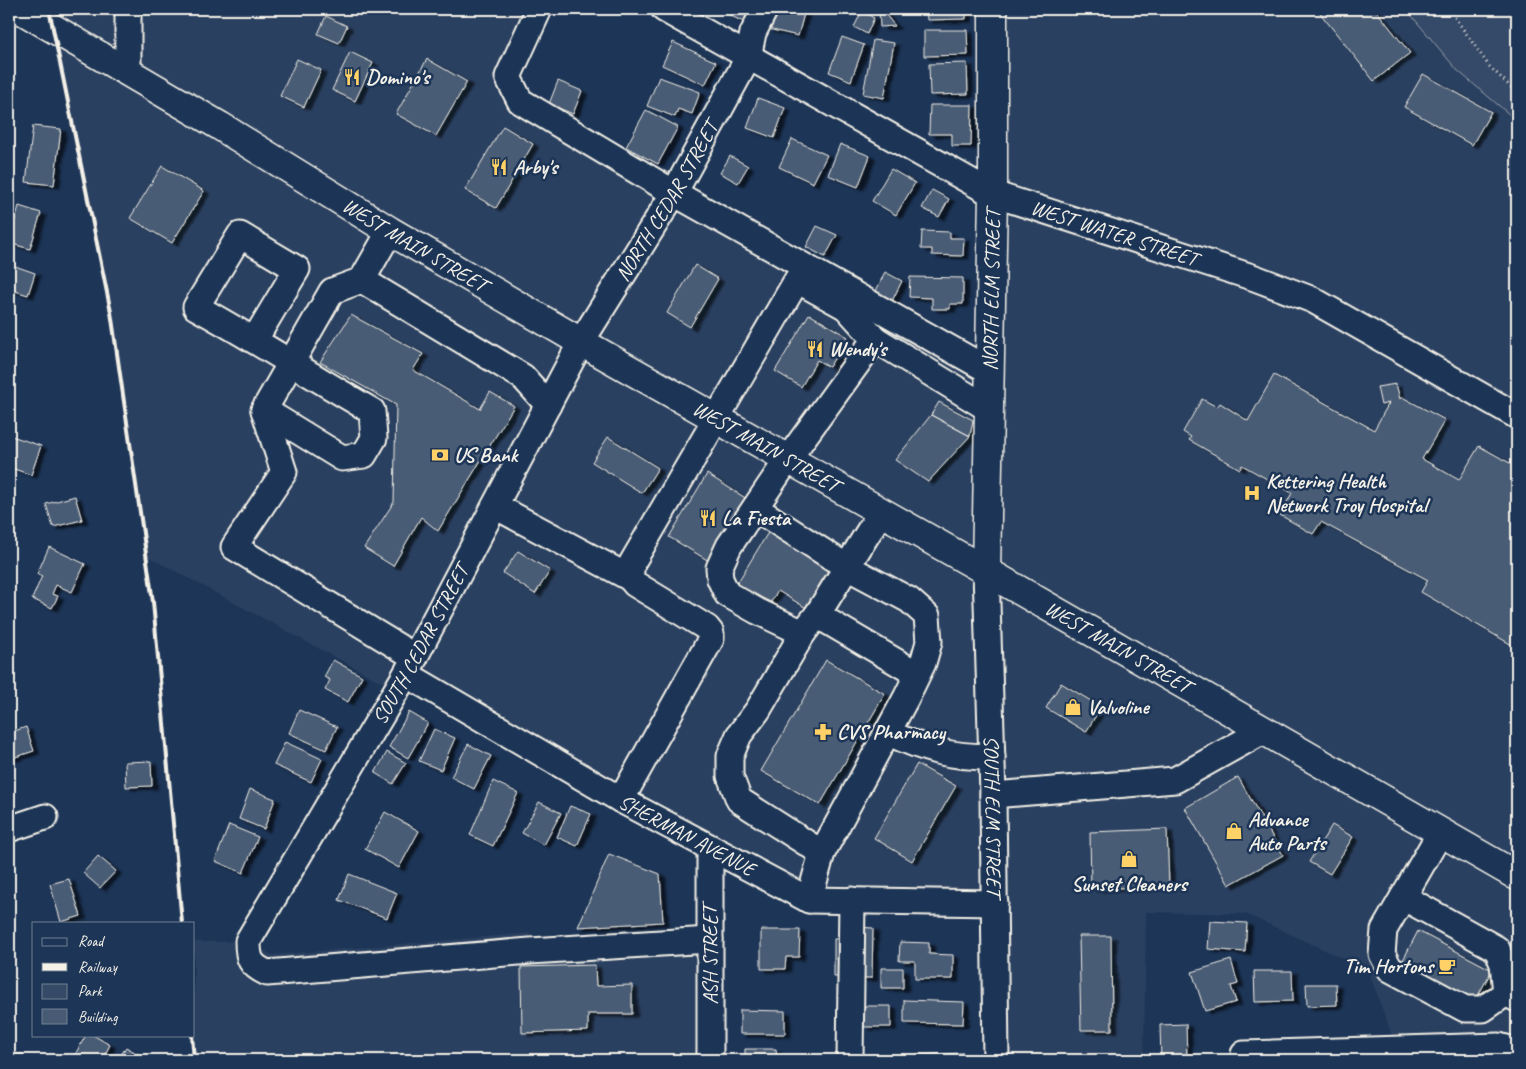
<svg xmlns="http://www.w3.org/2000/svg" width="1526" height="1069" font-family="Caveat,sans-serif">
<defs>
<filter id="shadow"><feDropShadow dx="5.5" dy="3" stdDeviation="1" flood-color="#0009"/></filter>
</defs>
<rect width="100%" height="100%" fill="#1d3557"/>
<filter id="ink" filterUnits="userSpaceOnUse"><feTurbulence type="fractalNoise" baseFrequency=".02" numOctaves="2"/><feDisplacementMap in="SourceGraphic" scale="10" xChannelSelector="R" yChannelSelector="G"/><feConvolveMatrix kernelMatrix="1 2 1 2 8 2 1 2 1" color-interpolation-filters="sRGB"/></filter>
<g filter="url(#ink)">
<path fill="#2a4060" d="M20,9L538,11L508,76L520,101L989,371L993,9H1406L1457,70L1517,121V1051L1397,1049L1368,970L1246,914L1146,912L1144,1060H996L995,903L809,900L406,674L396,690L147,556L111,312L54,27Z
M530,933V951L710,940V1060H194L192,1035H194V942L248,941L272,955Z"/>
<path fill="#354a67" stroke="#949ea8" d="M1406,9H1517V121L1457,70Z"/>
<path fill="#485b74" stroke="#f4f1e8" filter="url(#shadow)" d="M732,9H758L750,25L729,15Z
M773,9L805,10L798,36L768,29Z
M879,9H881L895,26L880,27Z
M926,9H966V19L927,20Z
M1327,9H1375L1410,53L1374,81L1320,13Z
M862,11L874,18L867,34L854,27Z
M326,16L347,26L339,43L318,34Z
M924,30H967L968,55L924,56Z
M842,37L864,45L851,81L829,72Z
M873,40L894,43L884,98L863,94Z
M673,42L716,62L705,85L662,65Z
M350,52L373,63L355,101L332,90Z
M297,59L321,70L304,107L280,96Z
M427,59L467,82L436,136L396,114Z
M967,63L968,94L930,95L929,64Z
M1423,74L1491,112L1472,145L1404,107Z
M659,77L700,92L692,114L678,109L675,117L647,106Z
M558,81L582,91L573,114L549,104Z
M758,98L785,108L774,138L747,128Z
M930,105H972L971,146H952V134H929Z
M646,110L678,127L658,164L626,147Z
M33,126L61,129L54,185L26,182Z
M503,126L533,144L496,208L465,190Z
M792,139L827,155L813,183L779,167Z
M840,144L870,156L858,187L828,175Z
M730,156L748,166L738,183L720,173Z
M162,166L204,191L172,243L130,218Z
M891,169L915,183L896,215L872,201Z
M932,190L949,199L939,217L922,208Z
M19,206L41,213L30,249L9,243V222L14,223Z
M817,226L837,235L825,257L806,247Z
M922,231L950,232V238H964L963,256L932,255V249H921Z
M9,264L35,273L28,295L9,289Z
M695,265L718,279L690,327L667,313Z
M885,272L902,281L891,303L874,295Z
M910,277L963,278V304H950V309H932V298L909,297Z
M809,314L848,337L829,367L817,360L801,387L775,371Z
M351,315L423,354L413,370L480,409L490,392L514,406L438,531L421,517L393,566L364,548L394,502L396,405L320,362Z
M1274,375L1374,430L1389,403L1381,405L1377,387L1396,384L1400,399L1402,397L1445,420L1422,459L1459,480L1479,446L1517,467V648L1421,592L1428,580L1321,522L1313,534L1280,515L1292,493L1242,465L1240,469L1189,440L1191,437L1183,432L1202,399L1217,407L1220,403L1248,421Z
M939,402L973,420L970,436L931,415Z
M931,415L970,436L928,482L895,460Z
M9,435L41,446L31,475L9,467Z
M608,437L658,468L642,493L592,462Z
M707,474L747,499L709,561L669,537Z
M75,496L82,520L53,527L46,504Z
M769,531L832,569L808,609L778,591L769,605L736,585Z
M49,547L85,564L72,592L56,585L52,594L58,596L52,608L32,599L42,576L37,574Z
M518,551L550,571L535,594L503,573Z
M333,660L362,676L348,702L325,690L330,680L324,677Z
M826,660L885,694L820,805L761,771Z
M1061,683L1101,707L1086,732L1046,708Z
M299,710L337,727L326,750L289,733Z
M409,712L428,723L408,758L389,747Z
M26,727L34,751L9,759V733Z
M434,729L455,738L441,770L419,761Z
M285,742L322,759L311,782L274,765Z
M468,744L491,756L474,789L451,777Z
M387,752L406,763L393,784L375,773Z
M151,761L152,786L126,787L125,762Z
M917,764L956,786L912,861L874,838Z
M1238,777L1283,855L1229,885L1185,808Z
M493,781L518,793L493,846L470,835Z
M250,789L275,799L264,829L239,819Z
M539,802L561,813L544,845L522,833Z
M570,806L591,814L577,846L557,837Z
M385,812L419,831L399,868L365,849Z
M229,825L258,837L243,873L215,861Z
M1332,825L1353,837L1330,874L1309,862Z
M1167,829L1169,886L1091,889L1090,832Z
M609,854L660,874L663,922L578,927Z
M98,856L116,871L100,888L83,873Z
M349,874L397,893L387,918L339,900Z
M69,879L81,916L61,922L50,884Z
M1210,921L1247,923L1245,952L1208,949Z
M857,927L873,928L872,978H856Z
M761,930H800L799,957H786L785,969H761Z
M1418,931L1492,970L1475,1001L1402,962Z
M1079,936H1111L1112,1030H1081Z
M846,938L847,977H834V939Z
M900,942L929,943V954L953,955V979H915V961H899Z
M1231,960L1238,984L1231,986L1236,1002L1205,1011L1192,972Z
M595,965L596,986L632,985V1014H588V1031L522,1033L521,967Z
M881,968H903V988H881Z
M1254,971H1292L1293,1001L1255,1002Z
M1306,984H1336L1337,1005L1307,1006Z
M904,1000L964,1002L963,1024L904,1023Z
M864,1006H891V1027H864Z
M740,1010L785,1011V1034H740Z
M1186,1024L1187,1060H1161L1160,1025Z
M86,1035H93L110,1045L102,1060H72Z
M126,1047L148,1060H118Z
M745,1049H776L777,1060H745Z
M963,1053V1060H916V1055Z
M9,1054H24L25,1060H9Z"/>
<g fill="none" stroke-linecap="round" stroke-linejoin="round">
<g stroke="#f4f1e8" stroke-width="29">
<g id="minor">
<path d="M128,9V72"/>
<path d="M539,9L508,77L520,101L674,193L990,371"/>
<path id="s1" d="M664,9L993,194L1255,278L1313,300L1517,416"/>
<path d="M390,231L362,280L332,291L264,410L284,472L234,547L415,657"/>
<path d="M362,280L523,377L548,405"/>
<path d="M255,339L297,269L240,235L196,307C256,340 313,377 372,411L374,438L364,455L342,458L264,410"/>
<path d="M875,339L989,409"/>
<path d="M495,506L630,578"/>
<path d="M755,508L847,567L909,600L927,616L929,642L923,663L906,698L822,853L809,900"/>
<path id="s2" d="M986,571L993,795L996,1060"/>
<path d="M817,615L917,674"/>
<path id="s3" d="M406,674L621,800L809,900L995,903"/>
<path d="M887,732C925,750 949,757 992,757"/>
<path d="M993,795L1175,780L1263,731"/>
<path d="M621,800L711,639V633L707,628L635,584L630,578L632,563L797,280L846,307L875,339L788,459L729,546L719,568L720,579L727,594L757,611L803,633"/>
<path d="M9,829L45,817"/>
<path d="M1440,833L1384,930L1382,954L1390,969L1465,1009H1483L1506,993L1517,999"/>
<path d="M710,849V1060"/>
<path d="M822,853L739,800L730,776V756L739,735L758,710L803,633L817,615L881,512"/>
<path d="M1403,897L1497,949L1503,964L1506,993"/>
<path id="s4" d="M710,940L530,951L267,973C250,965 248,959 248,941L406,674L581,342L674,193L748,58L753,33L765,9"/>
<path d="M1244,1054L1499,1046L1517,1051"/>
<path d="M850,1060L852,900"/>
</g>
</g>
<g stroke="#f4f1e8" stroke-width="31">
<g id="major">
<path id="s5" d="M20,9L220,126L390,231L581,342L986,571L1517,876"/>
<path id="s6" d="M986,571L993,194V9"/>
</g>
</g>
<path stroke="#f4f1e8" stroke-width="3" stroke-dasharray="1 4" stroke-linecap="butt" d="M1449,9L1489,66L1517,93"/>
<use href="#minor" stroke="#1d3557" stroke-width="25"/>
<use href="#major" stroke="#1d3557" stroke-width="28"/>
<path stroke="#f4f1e8" stroke-width="4" d="M49,9L111,312L153,602L182,923
M192,1035L194,1060"/>
</g>
</g>
<defs>
<g id="restaurant-bare" transform="scale(1.35)"><path d="M-5-6h1v4h1v-4h1v4h1v-4h1v5L-1.5 .5V6h-2V.5L-5-1ZM5-6V6H3V1.5H1.5Q1.5-4 5-6Z" fill="#ffd166" stroke="#1d3557" stroke-width="2.5" paint-order="stroke"/></g>
<g id="bank-bare" transform="scale(1.35)"><path d="M-6-4H6V4H-6ZM0-2.3a2.3 2.3 0 1 0 0 4.6a2.3 2.3 0 1 0 0-4.6Z" fill="#ffd166" stroke="#1d3557" stroke-width="2.5" paint-order="stroke"/></g>
<g id="hospital-bare" transform="scale(1.35)"><path d="M-5-5h3v3.5h4V-5h3V5h-3V1.5h-4V5h-3Z" fill="#ffd166" stroke="#1d3557" stroke-width="2.5" paint-order="stroke"/></g>
<g id="shop-bare" transform="scale(1.35)"><path d="M-5-2.5h2.3a2.7 3.5 0 0 1 5.4 0H5L5.5 6h-11ZM-1.5-2.5h3a1.5 2.3 0 0 0-3 0Z" fill="#ffd166" stroke="#1d3557" stroke-width="2.5" paint-order="stroke"/></g>
<g id="pharmacy-bare" transform="scale(1.35)"><path d="M-2-6h4v4h4v4h-4v4h-4v-4h-4v-4h4Z" fill="#ffd166" stroke="#1d3557" stroke-width="2.5" paint-order="stroke"/></g>
<g id="cafe-bare" transform="scale(1.35)"><path d="M-5.5-4.5H6V0H3Q3 3.5 0 3.5H-2.5Q-5.5 3.5-5.5 0ZM3-3.2v2h1.7v-2ZM-6 4.5H4V6H-6Z" fill="#ffd166" stroke="#1d3557" stroke-width="2.5" paint-order="stroke"/></g>
</defs>
<g fill-rule="evenodd">
<use href="#restaurant-bare" x="352" y="77"/>
<use href="#restaurant-bare" x="499" y="167"/>
<use href="#restaurant-bare" x="815" y="349"/>
<use href="#bank-bare" x="440" y="455"/>
<use href="#hospital-bare" x="1252" y="493"/>
<use href="#restaurant-bare" x="708" y="518"/>
<use href="#shop-bare" x="1073" y="707"/>
<use href="#pharmacy-bare" x="823" y="732"/>
<use href="#shop-bare" x="1234" y="831"/>
<use href="#shop-bare" x="1129" y="859"/>
<use href="#cafe-bare" x="1447" y="966"/>
</g>
<g text-anchor="middle" dominant-baseline="central" stroke-width="5" stroke-linejoin="round" paint-order="stroke">
<g font-size="21" font-weight="bold" fill="#f4f1e8" stroke="#1d3557" text-anchor="start">
<text x="366" y="77">Domino's</text>
<text x="513" y="167">Arby's</text>
<text x="829" y="349">Wendy's</text>
<text x="454" y="455">US Bank</text>
<text x="1266" y="481">Kettering Health<tspan x="1266" dy="24">Network Troy Hospital</tspan></text>
<text x="722" y="518">La Fiesta</text>
<text x="1087" y="707">Valvoline</text>
<text x="837" y="732">CVS Pharmacy</text>
<text x="1248" y="819">Advance<tspan x="1248" dy="24">Auto Parts</tspan></text>
<text x="1129" y="884" text-anchor="middle">Sunset Cleaners</text>
<text x="1433" y="966" text-anchor="end">Tim Hortons</text>
</g>
<g font-size="21" fill="#f4f1e8" stroke="#1d3557">
<text stroke="none"><textPath href="#s4" startOffset="1335">NORTH CEDAR STREET</textPath></text>
<text stroke="none"><textPath href="#s1" startOffset="505">WEST WATER STREET</textPath></text>
<text stroke="none"><textPath href="#s5" startOffset="460">WEST MAIN STREET</textPath></text>
<text stroke="none"><textPath href="#s6" startOffset="281">NORTH ELM STREET</textPath></text>
<text stroke="none"><textPath href="#s5" startOffset="865">WEST MAIN STREET</textPath></text>
<text stroke="none"><textPath href="#s4" startOffset="828">SOUTH CEDAR STREET</textPath></text>
<text stroke="none"><textPath href="#s5" startOffset="1270">WEST MAIN STREET</textPath></text>
<text stroke="none"><textPath href="#s2" startOffset="245">SOUTH ELM STREET</textPath></text>
<text stroke="none"><textPath href="#s3" startOffset="324">SHERMAN AVENUE</textPath></text>
<text transform="translate(710 955) rotate(-90)">ASH STREET</text>
</g>
</g>
<rect width="1526" height="1069" fill="none" stroke="#1d3557" stroke-width="30"/>
<rect x="15" y="15" width="1496" height="1039" fill="none" stroke="#f4f1e8" stroke-width="2" filter="url(#ink)"/>
<rect x="32" y="922" width="162" height="115" fill="#1d3557" stroke="#738091"/>
<rect x="42" y="938" width="25" height="8" fill="#1d3557" stroke="#738091"/>
<text x="78" y="946" font-size="15" fill="#f4f1e8">Road</text>
<rect x="42" y="963" width="25" height="8" fill="#f4f1e8" stroke="#738091"/>
<text x="78" y="972" font-size="15" fill="#f4f1e8">Railway</text>
<rect x="42" y="984" width="25" height="15" fill="#354a67" stroke="#738091"/>
<text x="78" y="996" font-size="15" fill="#f4f1e8">Park</text>
<rect x="42" y="1009" width="25" height="15" fill="#485b74" stroke="#738091"/>
<text x="78" y="1022" font-size="15" fill="#f4f1e8">Building</text>
</svg>
